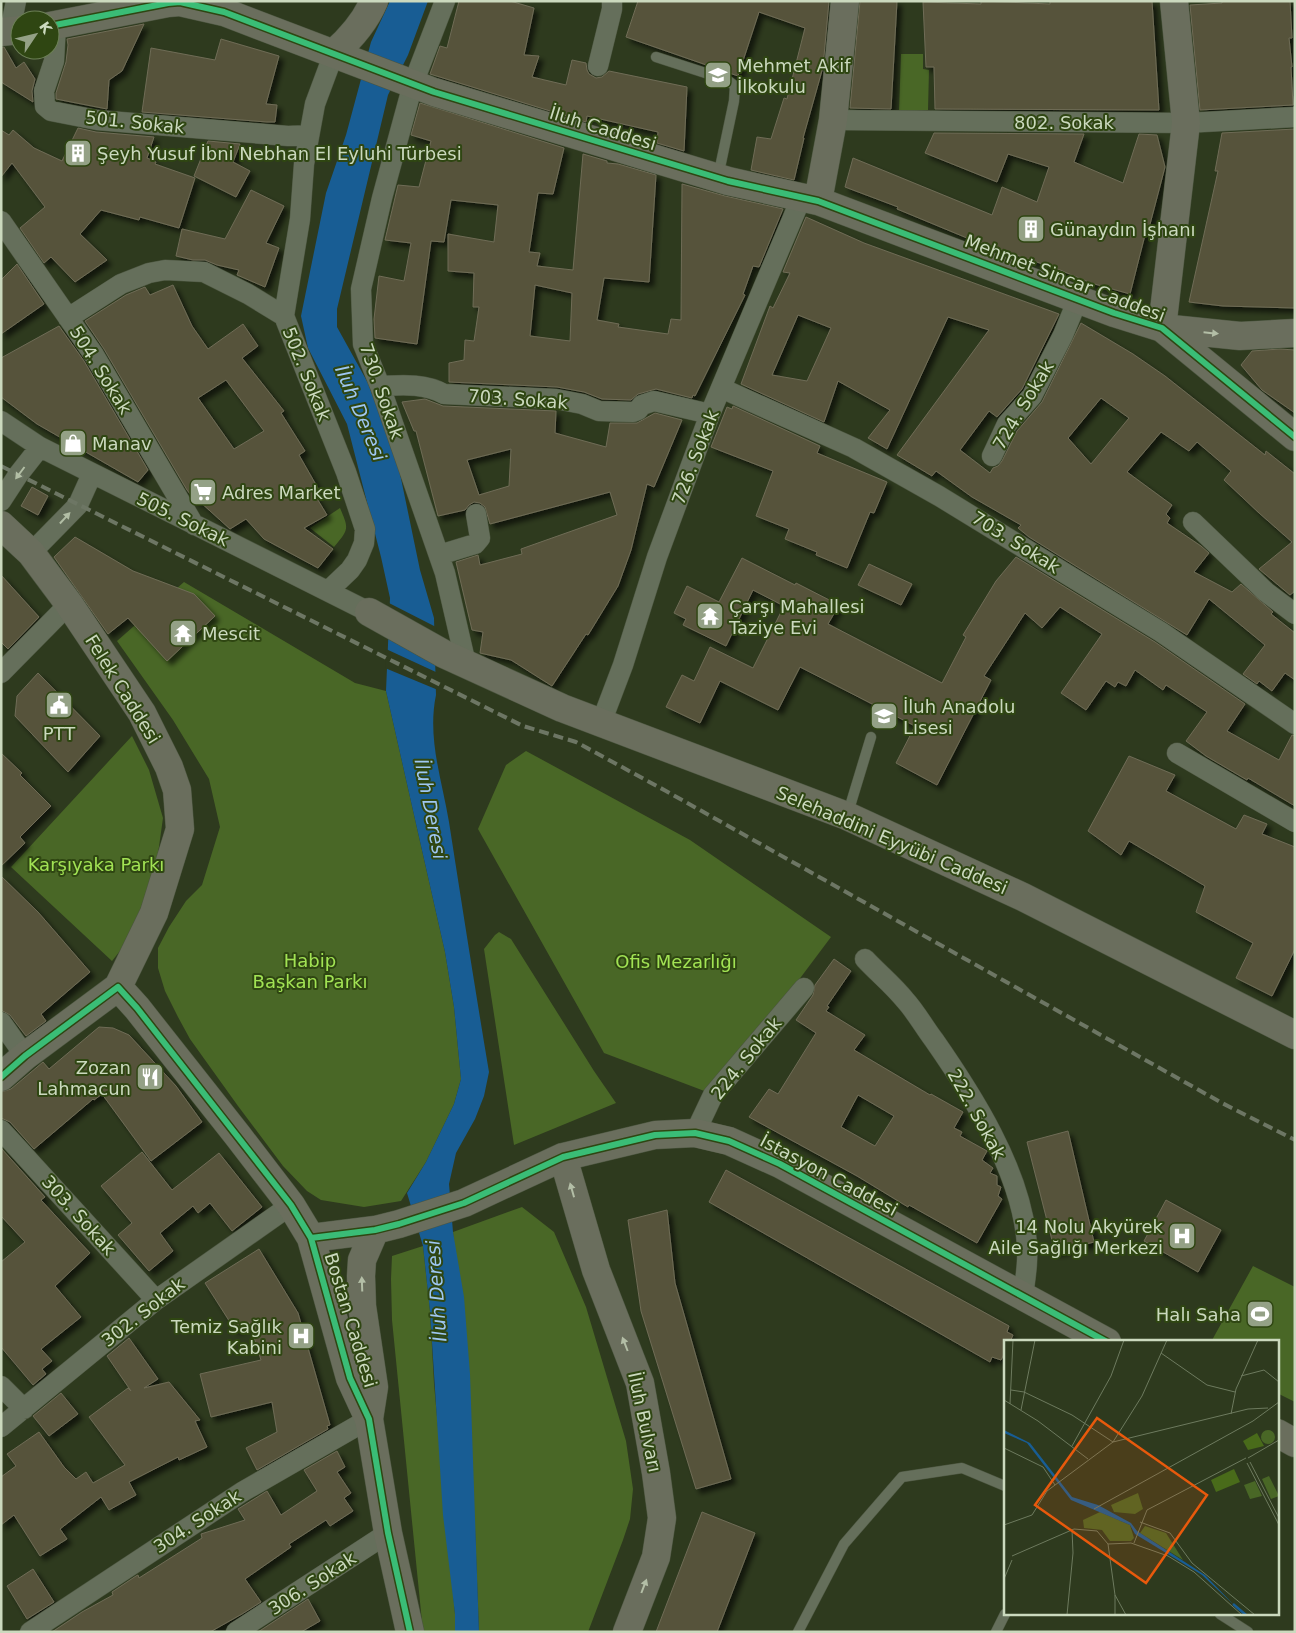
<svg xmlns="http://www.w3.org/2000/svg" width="1296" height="1633" font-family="'DejaVu Sans',sans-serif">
<defs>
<filter id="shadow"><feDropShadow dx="4.5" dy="4.5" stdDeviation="2.5" flood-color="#0009"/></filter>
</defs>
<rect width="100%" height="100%" fill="#2e3a1e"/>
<path fill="#496726" d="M901,54H923V69L929,70L928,110L899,112Z
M340,508C349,529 349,529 334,547L310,528Z
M184,582L355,683L386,691L445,952L454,1007L461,1079L454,1104L426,1162L401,1201L364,1207L321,1200L307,1191L283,1166L238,1106L190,1039L178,1017L165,991L158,968V948L169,927L186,901L202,885L220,827L209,779L173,720L117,641Z
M132,736L149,770L163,818L156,868L142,923L112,961L11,867Z
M526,751L690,840L831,937L780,1005L707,1092L604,1053L478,829L506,765Z
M499,932L511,939L594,1071L616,1103L514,1145L484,949L495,935Z
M522,1207L554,1232L586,1307L626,1441L633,1489L630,1519L623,1540L588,1632H479L475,1528L453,1232Z
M423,1246L430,1311L434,1384L455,1614V1632H423L392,1320L391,1279L392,1256Z
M1253,1266L1295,1287V1402L1277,1393V1342H1211Z"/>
<path fill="#185d94" d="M390,1H428L408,55L388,95L337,309V327L368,383L398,464L420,570L434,618L436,695C427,738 442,780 449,822C462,905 475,989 489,1072L484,1096L475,1119L456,1153L449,1184L453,1232L464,1297L470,1374L479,1632H455V1614L443,1515L430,1311L423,1246L407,1193L426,1162L454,1104L461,1079L454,1007L445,952L386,691L390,598L381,557L347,424L308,348L301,316L326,193L346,135L371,42Z"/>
<path fill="#2e3a1e" d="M387,602L436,627L437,659L386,635Z
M386,649L438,673V690L385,668Z"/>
<path fill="#56533b" stroke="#6f6c56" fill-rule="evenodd" filter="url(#shadow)" d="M459,1H510L534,8L524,55L539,56L532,77L566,85L572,60L586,63L587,70L589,74L596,78L602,77L609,71L687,87L684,151L657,143L658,132L587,116L586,122L430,74L440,46L447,48Z
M638,1H829L823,67L803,138H804L794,180L751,170L757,137L771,139L784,98L787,99L805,28L759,12L738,76L626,37Z
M860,1H897L891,109L850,108Z
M981,1L1050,4V1H1152L1159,110L935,109L934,67H926L923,2L981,4Z
M1222,1H1290L1292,38H1289L1292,67H1291L1293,105L1200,110L1190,5L1222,3Z
M144,24L122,71L109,80L107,109L56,99V93L66,62L68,45L67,39Z
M221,39L279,56L266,104L277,105L275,122H267L142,112L151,48L215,60Z
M1,47H4L16,68L24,62L35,79L32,91L33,102L1,82Z
M420,103L564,148L553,194L538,193L529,252L540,253L537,266L573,270L583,154L607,161V163L618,164L656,175L649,282L604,278L597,320L619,324L618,327L668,334L671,319L681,320L682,184L725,196L783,209L759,267L753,266L743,294L745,295L695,396L693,395L692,398L656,389L638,394L631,400L602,399L584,392L557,387L449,382V363L464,360L465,340L474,341L479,307H473L474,273L448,271V234L494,242L498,205L451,200L444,242L431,241L417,344L375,338L374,319L379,276L404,281L411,243L385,240L398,185L419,187L431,141L411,135ZM535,285L572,293L570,341L530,336Z
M78,128L96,132L154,137L147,158L156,162L155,164L195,178L179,228L140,217L139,220L101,210L80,234L107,260L75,282L51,257L44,263L20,228L45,207L12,163L1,177V130L9,135L13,130L34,148L62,161Z
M1295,129V308L1223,306L1189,302L1218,171H1215L1222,133Z
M934,133L1084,134L1074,162L1123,183L1139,134L1157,135L1165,167L1149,228L1147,227L1130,294L1091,283L1060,270L967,238L897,209L898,207L845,187L853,158L992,215L1002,187L1037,202L1049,167L1008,154L997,182L925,153Z
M208,141L240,144L233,162L250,171L236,197L194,176Z
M251,190L284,206L266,243L279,248L265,287L237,275L239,270L217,265L205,260H193L176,256L182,229L225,239Z
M806,217L864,243L1059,314L1022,389L997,417L989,411L960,450L990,473L993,468L998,466L1002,461L1017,431L1042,402L1081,323L1133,354L1165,376L1265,455L1266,451L1295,474V591L1290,595L1259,569L1292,542L1259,513L1224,480L1231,471L1197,442L1189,451L1161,432L1127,472L1172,505L1166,514L1170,518L1167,523L1201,546L1209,553L1194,572L1232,592L1241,584L1273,612L1271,614L1295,633V680L1285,673L1272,691L1259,681L1257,684L1243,674L1265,645L1209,599L1187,635L1029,537L1018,528L1021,525L972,497L936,471L932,476L897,455L989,330L948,317L887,449L868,438L890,410L838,381L824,422L741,384L770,306L773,308L790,273L783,272ZM798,315L831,328L807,381L772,375ZM1101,398L1129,418L1091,464L1068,438Z
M17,264L44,304L1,334V280Z
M173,285L192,326L208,349L243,324L258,346L242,358L284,411L281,413L305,451L299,455L319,490L313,492L327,515L304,528L333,549L318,568L264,539L246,519L230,529L199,501L197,503L187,490L104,349L85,321L126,295L145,287L150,295ZM226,380L264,431L234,449L198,398Z
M59,326L84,361L148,470L138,482L37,424L1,397V358Z
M1280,349L1295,350V413L1262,390L1241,365L1252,351Z
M425,399L443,406L556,411L555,433L606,447L610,423H637L655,413L682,420L654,487L647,484L631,550L618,586L588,635L586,634L552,686L511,660L480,653L483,632L472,630L456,562L478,555L480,565L522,554L521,549L617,515L610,492L490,524L485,507L480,503L474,502L469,505L465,510L438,516L416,431H414L402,402ZM511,449L509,486L479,495L467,460Z
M733,406L820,446L817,453L887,482L874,513L870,512L847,568L816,555L817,552L785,539L789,529L756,516L773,471L711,447L727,407L732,409Z
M32,487L48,496L38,515L21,506Z
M75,537L133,571L194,594L215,616L167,661L128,618L108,634L54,557Z
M1016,557L1155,642L1245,704L1227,731L1279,760L1292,735L1295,736V806L1248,778L1247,780L1206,756L1186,741L1207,712L1166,685L1163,690L1135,670L1126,686L1118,682L1115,687L1106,681L1086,710L1061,693L1102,634L1060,607L1042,628L1025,613L984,676L991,680L937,785L896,763L915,726L800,667L778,710L720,681L700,723L666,707L682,675L694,681L710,647L753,668L784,606L753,590L726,646L683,625L686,619L674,613L687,586L719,602L742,558L795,585L796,583L839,605L828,624L942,683L966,637L963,635L996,581Z
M869,564L912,584L901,605L858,585Z
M1,575L39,617L8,649L1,642Z
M38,673L100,736L68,772L15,716L17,696Z
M1,753L22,773L20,775L51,806L20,837L25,843L1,866Z
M1129,756L1175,775L1166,791L1236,829L1244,815L1267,824L1262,834L1295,847V949L1272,996L1236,978L1253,943L1196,912L1205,886L1129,841L1121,855L1088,831Z
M1,876L38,912L90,972L41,1014L46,1021L26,1036L10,1015L1,1010Z
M834,959L851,971L827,1006L829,1007L826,1011L865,1035L854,1050L930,1095L931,1094L963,1112L954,1128L962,1132L960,1136L987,1151L982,1160L993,1168L990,1173L997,1176V1185L1001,1187L998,1196L1002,1199L977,1243L909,1205L908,1207L857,1176L749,1117L769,1089L778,1094L816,1033L796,1020L813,995L815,985ZM858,1095L894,1116L875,1146L841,1127Z
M99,1027L113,1028L129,1035L176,1086L202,1122L151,1161L102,1094L94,1100L93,1099L34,1149L10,1122L1,1118V1092L11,1089L43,1062L49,1069Z
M1068,1131L1094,1242L1055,1252L1027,1142Z
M1,1148L45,1197L41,1200L90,1253L55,1286L81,1317L41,1349L52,1361L42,1369L46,1374L33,1385L1,1347V1262L25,1242L1,1216Z
M142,1152L172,1190L219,1153L262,1207L232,1231L210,1203L198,1213L193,1206L160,1233L173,1251L149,1271L118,1235L132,1223L101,1186Z
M726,1170L1009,1326L1007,1332L1013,1335L1010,1342H1005V1352L1001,1360L992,1357L990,1362L709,1202Z
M1166,1200L1221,1230L1198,1272L1144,1241Z
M667,1210L675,1283L731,1479L696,1489L641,1311L628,1220Z
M259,1249L298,1313L330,1425L327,1426L328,1429L257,1470L246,1448L277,1432L272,1402L211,1417L200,1374L261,1360L249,1322L235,1330L205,1283Z
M129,1338L158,1379L144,1388L169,1382L200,1420L195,1421L207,1447L179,1460L178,1457L129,1482L136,1495L109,1510L101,1497L60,1529L67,1539L40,1556L14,1515L1,1525V1477L16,1466L7,1454L39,1432L64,1467L76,1479L86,1472L93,1483L125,1465L89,1417L128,1388L131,1391L107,1356Z
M61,1393L78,1414L49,1436L33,1416Z
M337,1451L345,1467L337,1472L351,1493L344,1498L353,1511L330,1526L326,1520L289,1544L291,1547L245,1579L261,1602L242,1614L210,1632H52L82,1612L113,1595L112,1592L136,1576L138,1575L139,1578L202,1538L201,1534L245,1520L238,1509L267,1491L281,1515L317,1491L304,1470Z
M702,1512L755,1533L717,1632H656Z
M33,1569L54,1602L27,1619L7,1586Z
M308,1599L320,1621L301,1632H258Z"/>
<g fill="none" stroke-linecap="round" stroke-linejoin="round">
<g stroke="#4b553f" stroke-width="11">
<path id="lane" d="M656,57L727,80L735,86L734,101L718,177
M847,816L871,737
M1220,1614L1248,1632
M798,1632L844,1544L902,1477L962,1468L1005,1486
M996,1632L1005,1614"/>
</g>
<g stroke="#4b553f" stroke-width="21">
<path id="street" d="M445,1L413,84L382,198L361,289L363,344L380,386L445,573L466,664
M56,25L54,61L44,91L45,106L51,111L97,120L288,136L309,135
M10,31L16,1
M598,66L612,9V1
M833,120L1186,123L1295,117
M1,221L94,355L194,525
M68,318L121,284L149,273L165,270L204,272L248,294L284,316
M380,386C402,385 425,383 444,394L556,399L582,404L599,411L633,412L638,410L642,405L654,401L710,414
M721,388L854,448L939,496L1161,632L1295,724
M1,421L40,447L369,612
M992,456L1007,424L1032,396L1063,335L1078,299
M1,501L18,475L40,447
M1193,522L1266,592L1295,614
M31,553L78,505L92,474
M439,555L475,544L480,538L476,514
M328,591L350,570L357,560L364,543L365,529L346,472L284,316L300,219L304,164L315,104L334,53
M1,673L69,604
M601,723L623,665L657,557L710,414L802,196
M1177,753L1295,822
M865,959C878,973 893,985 905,1000C916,1012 924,1027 934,1040C973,1096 1018,1167 1026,1235C1029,1256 1026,1275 1023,1296
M1,1022L25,1056
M1,1130L156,1300
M695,1133L713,1095L804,988
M1,1386L24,1409
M1,1427L156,1300L291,1205
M30,1632L242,1492L369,1419
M236,1632L388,1533"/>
</g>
<g stroke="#4b553f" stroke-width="29">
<path id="secondary" d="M50,26L168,3L180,2L224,12L434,92L728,181L818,201L1114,313L1162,328L1295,437
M1,32L20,30
M334,53C351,38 365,22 374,1
M818,201L833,120L845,1
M1162,328L1186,123L1174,1
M1162,328L1240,336L1295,333
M1,525L31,553L69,604L142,713L169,767L177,790L180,829L154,913L118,987L25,1056L1,1077
M369,612L444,654L562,708L847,816L1023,897L1295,1035
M118,987L137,1008L238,1136L291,1205L311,1238L350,1378L369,1419L388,1533L410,1632
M563,1157L596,1270L640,1383L656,1473L662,1518L656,1557L627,1632
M311,1238L375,1230L399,1224L464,1203L563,1157L655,1135L695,1133L729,1141L780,1164L1107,1342
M369,1419L374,1387L362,1306L361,1276L362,1260L375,1230
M1277,1433L1295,1443"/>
</g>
<use href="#lane" stroke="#656f5b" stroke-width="10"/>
<use href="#street" stroke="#656f5b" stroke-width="20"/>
<use href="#secondary" stroke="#6a6e5d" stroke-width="28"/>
<path stroke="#6d7664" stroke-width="4" stroke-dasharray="10 5" stroke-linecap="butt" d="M1,466L523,726L576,742L666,791L1222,1103L1295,1140"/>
<g stroke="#2f4612" stroke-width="9">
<path id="cycleway" d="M50,26L168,3L180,2L224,12L434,92L728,181L818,201L1114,313L1162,328L1295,437
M1,1077L25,1056L118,987L137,1008L291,1205L311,1238L350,1378L369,1419L388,1533L410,1632
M311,1238L375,1230L399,1224L464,1203L563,1157L655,1135L695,1133L729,1141L780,1164L1107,1342"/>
</g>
<use href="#cycleway" stroke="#3abd76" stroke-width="6"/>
</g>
<defs><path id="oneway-solid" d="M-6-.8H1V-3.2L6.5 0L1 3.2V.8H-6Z" transform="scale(1.25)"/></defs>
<g fill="#b3bea6">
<use href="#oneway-solid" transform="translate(1211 333) rotate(6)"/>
<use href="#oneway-solid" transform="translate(572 1190) rotate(-106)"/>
<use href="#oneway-solid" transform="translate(362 1284) rotate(-92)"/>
<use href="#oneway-solid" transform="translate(625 1344) rotate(-111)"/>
<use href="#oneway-solid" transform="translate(644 1586) rotate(-69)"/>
</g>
<g fill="#b2bea5">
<use href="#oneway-solid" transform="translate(20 473) rotate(127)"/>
<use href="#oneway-solid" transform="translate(65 518) rotate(-47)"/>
</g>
<defs>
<g id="school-square" transform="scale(1.4375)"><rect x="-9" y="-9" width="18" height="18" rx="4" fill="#94a186" stroke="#2f4612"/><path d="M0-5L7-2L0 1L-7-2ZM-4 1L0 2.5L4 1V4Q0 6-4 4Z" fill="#fff"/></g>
<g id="building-square" transform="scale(1.4375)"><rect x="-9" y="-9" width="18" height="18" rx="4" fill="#94a186" stroke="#2f4612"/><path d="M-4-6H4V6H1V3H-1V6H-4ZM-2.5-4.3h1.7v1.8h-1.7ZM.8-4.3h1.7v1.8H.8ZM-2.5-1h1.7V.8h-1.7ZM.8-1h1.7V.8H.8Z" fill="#fff"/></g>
<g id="shop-square" transform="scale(1.4375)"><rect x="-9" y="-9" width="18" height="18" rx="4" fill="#94a186" stroke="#2f4612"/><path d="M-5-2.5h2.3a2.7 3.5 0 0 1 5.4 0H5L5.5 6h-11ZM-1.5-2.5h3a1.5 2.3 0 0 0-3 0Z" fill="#fff"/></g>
<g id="supermarket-square" transform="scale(1.4375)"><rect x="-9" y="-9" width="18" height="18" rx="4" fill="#94a186" stroke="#2f4612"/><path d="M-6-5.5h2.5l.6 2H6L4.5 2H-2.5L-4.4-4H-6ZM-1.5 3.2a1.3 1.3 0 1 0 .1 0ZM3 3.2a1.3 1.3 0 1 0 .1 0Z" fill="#fff"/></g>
<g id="temple-square" transform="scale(1.4375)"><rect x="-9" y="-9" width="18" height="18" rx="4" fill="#94a186" stroke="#2f4612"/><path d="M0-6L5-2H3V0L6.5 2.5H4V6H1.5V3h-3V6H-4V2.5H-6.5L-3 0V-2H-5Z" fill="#fff"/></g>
<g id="civic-square" transform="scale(1.4375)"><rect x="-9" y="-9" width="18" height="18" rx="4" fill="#94a186" stroke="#2f4612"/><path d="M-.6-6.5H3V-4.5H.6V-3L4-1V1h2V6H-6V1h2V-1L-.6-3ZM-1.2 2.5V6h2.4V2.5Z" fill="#fff"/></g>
<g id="restaurant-square" transform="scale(1.4375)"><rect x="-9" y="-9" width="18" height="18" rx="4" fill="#94a186" stroke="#2f4612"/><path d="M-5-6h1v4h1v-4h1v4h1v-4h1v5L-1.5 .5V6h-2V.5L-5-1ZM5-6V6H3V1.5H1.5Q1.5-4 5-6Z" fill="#fff"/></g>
<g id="hospital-square" transform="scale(1.4375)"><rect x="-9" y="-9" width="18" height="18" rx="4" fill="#94a186" stroke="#2f4612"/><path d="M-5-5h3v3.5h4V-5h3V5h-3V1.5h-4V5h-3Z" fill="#fff"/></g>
<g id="stadium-square" transform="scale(1.4375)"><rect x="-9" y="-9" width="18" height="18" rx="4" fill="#94a186" stroke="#2f4612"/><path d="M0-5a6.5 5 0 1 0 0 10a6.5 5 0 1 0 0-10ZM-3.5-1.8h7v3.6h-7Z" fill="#fff"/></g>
</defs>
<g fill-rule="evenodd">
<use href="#school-square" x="718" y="75"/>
<use href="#building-square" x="78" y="153"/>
<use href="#building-square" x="1031" y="229"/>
<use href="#shop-square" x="73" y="443"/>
<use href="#supermarket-square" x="203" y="492"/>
<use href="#temple-square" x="710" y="616"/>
<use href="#temple-square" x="183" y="633"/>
<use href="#civic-square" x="59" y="705"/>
<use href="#school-square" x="884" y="716"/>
<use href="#restaurant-square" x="150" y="1077"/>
<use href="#hospital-square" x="1182" y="1236"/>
<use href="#stadium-square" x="1260" y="1314"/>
<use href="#hospital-square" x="301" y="1336"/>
</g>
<g text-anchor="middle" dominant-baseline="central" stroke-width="4" stroke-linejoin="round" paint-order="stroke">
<g font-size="18" fill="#cbd9be" stroke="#2f4612" text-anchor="start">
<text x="737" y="65">Mehmet Akif<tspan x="737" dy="21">İlkokulu</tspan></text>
<text x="97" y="153">Şeyh Yusuf İbni Nebhan El Eyluhi Türbesi</text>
<text x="1050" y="229">Günaydın İşhanı</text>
<text x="92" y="443">Manav</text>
<text x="222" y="492">Adres Market</text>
<text x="729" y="606">Çarşı Mahallesi<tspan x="729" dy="21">Taziye Evi</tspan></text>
<text x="202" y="633">Mescit</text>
<text x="903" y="706">İluh Anadolu<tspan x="903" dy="21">Lisesi</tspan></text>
<text x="59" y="733" text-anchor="middle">PTT</text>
<text x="131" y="1067" text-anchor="end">Zozan<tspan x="131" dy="21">Lahmacun</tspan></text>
<text x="1163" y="1226" text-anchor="end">14 Nolu Akyürek<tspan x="1163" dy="21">Aile Sağlığı Merkezi</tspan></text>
<text x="1241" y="1314" text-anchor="end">Halı Saha</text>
<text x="282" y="1326" text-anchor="end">Temiz Sağlık<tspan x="282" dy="21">Kabini</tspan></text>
</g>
<g font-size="18" fill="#cbd9be" stroke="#2f4612">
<text transform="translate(135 122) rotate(6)">501. Sokak</text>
<text x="1064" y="122">802. Sokak</text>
<text transform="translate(603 128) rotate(17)">İluh Caddesi</text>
<text transform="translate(1065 278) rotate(21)">Mehmet Sincar Caddesi</text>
<text transform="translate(101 370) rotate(58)">504. Sokak</text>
<text transform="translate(307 374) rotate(68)">502. Sokak</text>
<text transform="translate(382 391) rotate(71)">730. Sokak</text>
<text transform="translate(518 399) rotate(4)">703. Sokak</text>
<text transform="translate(1023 405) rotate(-59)">724. Sokak</text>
<text transform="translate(695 457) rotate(-69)">726. Sokak</text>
<text transform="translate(183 519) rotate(26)">505. Sokak</text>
<text transform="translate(1016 542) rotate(32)">703. Sokak</text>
<text transform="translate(123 689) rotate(58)">Felek Caddesi</text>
<text transform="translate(892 840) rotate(23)">Selehaddini Eyyübi Caddesi</text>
<text transform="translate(746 1058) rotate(-51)">224. Sokak</text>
<text transform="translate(977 1114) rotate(61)">222. Sokak</text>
<text transform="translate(829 1175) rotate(28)">İstasyon Caddesi</text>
<text transform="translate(79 1215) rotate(48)">303. Sokak</text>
<text transform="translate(143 1312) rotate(-38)">302. Sokak</text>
<text transform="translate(351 1320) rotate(73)">Bostan Caddesi</text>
<text transform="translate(645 1422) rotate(78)">İluh Bulvarı</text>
<text transform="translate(197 1521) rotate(-33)">304. Sokak</text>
<text transform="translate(312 1583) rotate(-33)">306. Sokak</text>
</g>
<g font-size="18" fill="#a2e354" stroke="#2f4612">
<text x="96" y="864">Karşıyaka Parkı</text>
<text x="310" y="960">Habip<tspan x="310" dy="21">Başkan Parkı</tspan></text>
<text x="676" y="961">Ofis Mezarlığı</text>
</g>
<g font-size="19" font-style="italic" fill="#9fc7f2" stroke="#2f4612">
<text transform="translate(361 413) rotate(67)">İluh Deresi</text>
<text transform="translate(431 809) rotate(79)">İluh Deresi</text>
<text transform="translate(436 1291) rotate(-94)">İluh Deresi</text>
</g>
</g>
<g transform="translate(1004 1340)">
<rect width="275" height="275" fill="#2e3a1e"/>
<path d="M257 97a7 7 0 1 1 14 0a7 7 0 1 1-14 0ZM265,136L275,156L267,159L258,139ZM251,141L258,156L246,159L240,145ZM134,153L139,169L131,174L110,172L107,165ZM96,172L126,185L130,198L127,201H106L98,190L80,188L79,180ZM141,186L162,193L179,220L136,193Z" fill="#496726"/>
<path d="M253,93L260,106L244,110L239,101ZM230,129L236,142L212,152L207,140Z" fill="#496b1a"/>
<path d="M0,90L26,103L68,157L94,165L127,183L133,191L201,235L230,265L198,235L131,194L126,185L67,160L23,103L0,93Z" fill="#185d94"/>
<path fill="none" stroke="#185d94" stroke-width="2.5" d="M229,264L242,275"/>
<path fill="none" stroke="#6d7a5e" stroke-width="1" d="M157,13L203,45L231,52M237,36L260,30L275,42M7,50L20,52L68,75L109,102M0,60L34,81L84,119M6,64L9,0M244,69L264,68M17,70L31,0M227,74L232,49L254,0M109,102L138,56L163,0M68,106L107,36L120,0M0,108L39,127L51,145M244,118L275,100M246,122L275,178M243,123L275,185M90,169L249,81L275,62M136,182L166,193L188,223L251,275M0,185L28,175L43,151L109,102L244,69M130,203L143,170L242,118M8,216L70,189L93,191L104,204M0,239L8,220M111,255L122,275M63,275L69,213L68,190M111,275V255L104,204L127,203L164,216L190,232L238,275"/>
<path fill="#e8590c" fill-opacity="0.15" stroke="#e8590c" stroke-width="2.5" d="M93,78L203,155L142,243L31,165Z"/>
<rect width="275" height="275" fill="none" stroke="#cbd9be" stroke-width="2.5"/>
</g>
<rect width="1296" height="1633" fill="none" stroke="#cbd9be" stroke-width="5"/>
<g transform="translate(35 35) rotate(55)"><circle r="24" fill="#2f4612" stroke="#6d8157"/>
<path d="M0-4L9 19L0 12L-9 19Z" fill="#94a186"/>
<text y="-8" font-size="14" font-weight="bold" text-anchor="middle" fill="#cbd9be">K</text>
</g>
</svg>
